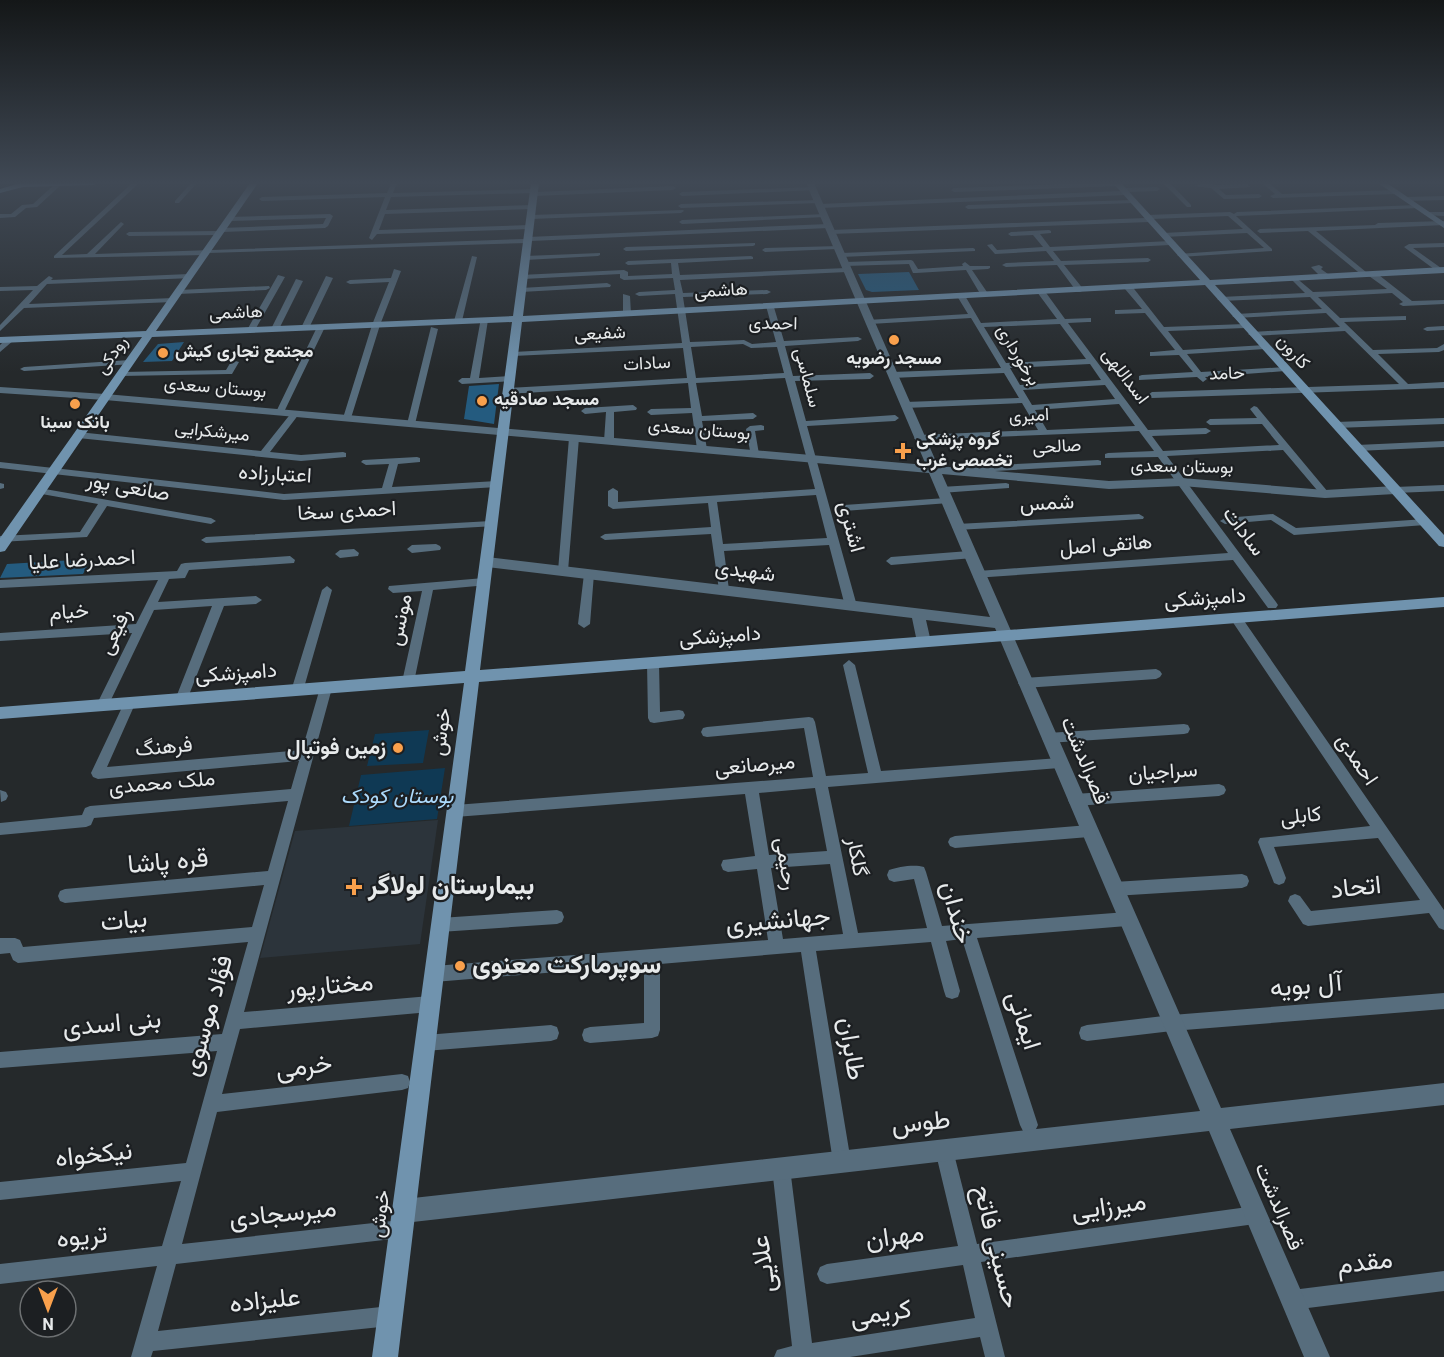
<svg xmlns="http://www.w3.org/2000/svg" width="1444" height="1357" font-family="Georgia,Vazirmatn,serif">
<rect width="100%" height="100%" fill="#25292b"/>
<path fill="#2c343b" d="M438,820L420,944L260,958L295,831Z"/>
<path fill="#0f3954" d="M429,730L423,763L367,766L375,734Z
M445,768L437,819L349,826L361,775Z"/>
<path fill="#245b7f" d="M909,272L919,290L872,292L866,290L858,274Z
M184,342L172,361L143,362L158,344Z
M499,384L494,424L464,419L469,386Z
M91,559L83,574L0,578L7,564Z"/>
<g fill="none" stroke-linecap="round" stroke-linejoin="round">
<path fill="#576d7d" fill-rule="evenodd" d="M56,183L62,184L37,207L26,208L15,217L0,218V214H11L22,205L33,204Z
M132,183H139L62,255L87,254L121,222L124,224L123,225L95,254L525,239L528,237L828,224L831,226L828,228L530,241L527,243L208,253L205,255L54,258V256Z
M191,183H197L179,203H175V201Z
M391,183H397L393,193L534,189L536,192L673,186L676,188L673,190L534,196L532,193L391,197L386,210L532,205L535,207L532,209L385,214L379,230L529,225L532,227L529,229L377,234L372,240L369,238L385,197L262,201L259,199L262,197L387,193Z
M1090,183L1121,184L1118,186L954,192L951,190L954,188Z
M1163,183H1170L1191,205V207H1187Z
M1206,183L1215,185L1248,184L1250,187L1219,189L1226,195L1259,194L1262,196L1259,198L1224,199L1211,188L1194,186Z
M1262,183H1269L1282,194L1395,190L1398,192L1395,194L1273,198L1270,196L1275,194Z
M813,187L815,190L682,196L679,194L682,192Z
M1123,188L1157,187L1160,189L1157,191L1127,192L1125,195L820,208L817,206L820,204L1121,191L1120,190Z
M1444,196V200L1405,201L1402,199L1405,197Z
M820,200V202L818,203L681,208L678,206L681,204Z
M1135,200V202L1133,203L968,209L965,207L968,205Z
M1417,205L1420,207L1419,208L1236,216L1272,249V251L1180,257L1177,255L1178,254L1264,248L1247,233L1163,237L1160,235L1163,233L1243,229L1228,216L1151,219L1149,222L831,234L828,232L831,230L1145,218L1147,215L1230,212L1234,214L1237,212Z
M683,210L684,211L681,213L531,219L528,217L531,215Z
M1427,212H1444V216L1425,215L1424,214Z
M330,214L333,216L328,226L325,228L222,232L219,235L129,236L126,234L129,232L218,231L221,228L323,224L326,218L229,221L226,219L229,217Z
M826,214L827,215L824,217L682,224L679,222L682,220Z
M1444,221V225L1316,231L1366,272V276H1363L1308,231L1260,233L1257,231L1260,229L1375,225L1378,223Z
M1049,230L1051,231V233L1040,234L1050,247L1170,241L1173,243L1170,245L1053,251L1061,261L1148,258L1151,260L1148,262L1064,265L1084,290L1080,292H1077L1057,265L1006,267L1002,265L1006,263L1054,261L1046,251L995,254L987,245L992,244L997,250L1043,247L1033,235L1011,236L1008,234L1011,232Z
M755,243V245L753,246L626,251L623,249L626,247Z
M1444,243V247L1413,248L1441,268L1442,270L1438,272L1404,247L1409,244Z
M839,246V248L837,249L765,252L762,250L765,248Z
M973,248L975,249V251L841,257L838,255L841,253Z
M600,253V255L598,256L525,260L522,258L525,256Z
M472,256L477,257L462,321L458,323L454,321Z
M751,256L753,257V259L678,263L680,275L847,268L851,270L847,272L680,280L683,293L767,290L771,292L767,294L683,297L690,342L744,340L752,344L776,342L766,306L773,304L784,341L858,337L862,339L858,341L785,346L793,376L870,373L874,376L870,379L795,381L806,421L895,415L899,418L895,421L807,426L857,606L851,610L845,606L829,545L724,551L729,590L724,594L719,590L711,534L605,540L600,537L605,534L711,527L708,503L613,509L608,506V491L613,488L618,491V502L815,489L785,378L696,383L702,416L753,413L757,416L753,419L702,421L707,449L702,452L697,449L692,413L651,415L647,412L651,409L691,408L688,383L508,394L504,391L508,388L687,378L683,348L513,356L509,354L513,352L682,343L675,294L639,296L635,294L639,292L675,290L673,278L624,280L620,278V274L523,279L519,277L520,275L624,270L628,272V276L672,274L671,263L628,265L625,263L628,261ZM743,344L751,348L777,347L784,373L696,378L691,347ZM816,495L827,538L723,544L717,502Z
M911,260L913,261L918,269L963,266L962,264L965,262L970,266H990V268L988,269L972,270L989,295L982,297L966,270L916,273H913L909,264L845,266L842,264L845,262Z
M1319,265L1323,267L1321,269L1328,274V278H1322L1311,267Z
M394,269L401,271L380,325L351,418L347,421L344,420L343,418L372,325L389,282L350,284L346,282L350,280L391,278Z
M1369,272H1375L1412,301L1444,300V304L1403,306L1399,304L1403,302L1392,293L1318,297L1340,318L1406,316V320H1403L1344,322L1373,350L1437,348L1444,344V350L1439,352L1378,354L1408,384L1444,382V388L1152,398L1148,395L1152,392L1399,384L1345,331L1252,336L1248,334L1252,332L1340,327L1326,313L1236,318L1232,316L1236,314L1322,309L1310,297L1221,301L1217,299L1221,297L1305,293L1290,278L1294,276L1313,292L1387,289L1369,276Z
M189,274H192V278L47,284L29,304L173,298L177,300L173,302L24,308L0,331V325L33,290L0,291V287L37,286L49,276L53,278L51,280Z
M278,275L285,277L255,330L248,332L247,330Z
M326,276L333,278L309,328L302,330L301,328Z
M296,279L303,281L279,329L272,331L271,329Z
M607,283L611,285L610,287L521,292L517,290L521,288Z
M1125,285H1131L1164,327L1245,324L1249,326L1245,328L1168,331L1183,350L1265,345L1269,347L1265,349L1187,354L1201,372L1285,367L1289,369L1285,371L1205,377L1207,379L1203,382L1197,377L1139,380V376L1142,375L1193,372L1179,355L1150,356V352H1153L1175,350L1145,313L1115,314V310H1118L1142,309L1125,289Z
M269,286L270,288L266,290L178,294L174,292L178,290Z
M1038,290H1044L1065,319L1091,318V322H1088L1068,323L1148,430L1206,428L1211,431L1206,434L1152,436L1163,451L1279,445L1262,424L1210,425L1206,422L1210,419L1257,418L1250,409L1254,406L1257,407L1328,492V496H1322L1283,450L1167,456L1276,602L1278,605L1276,608H1268L1233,560L974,578L973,575L974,572L978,571L1228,553L1158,457L1105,458V454L1108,453L1154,451L1139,431L916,440L914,438L919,435L1038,430L1022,403L905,408L901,405L905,402L1019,398L1004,373L892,378L888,375L892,372L1001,368L971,318L870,324H867V320L968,314L957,296L961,294H964L981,323L1057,319L1037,292ZM1060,324L1086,359L1006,363L984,327ZM1090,364L1101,380L1020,385L1010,368ZM1105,385L1115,399L1032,405L1023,390ZM1119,404L1135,426L1047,430L1035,410Z
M623,294L630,296L631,314L627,316L623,314Z
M481,318L488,320L479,378L510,376L513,377V381L462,384L458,381L462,378H470Z
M318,325L325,327L284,412L277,414L276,412Z
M1444,326V330L1427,331L1423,329L1427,327Z
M431,327L438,329L415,424L411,427L407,424Z
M7,338L14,340L0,352V345Z
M130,360H133V364L24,371L20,369L24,367Z
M232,360L239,362L232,374H229L121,376L117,374L121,372L226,370Z
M633,405L637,408L636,410L614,412V441L609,444L604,441L606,412L585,414L581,411L585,408Z
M295,411L299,414L270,452L301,455L343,452L346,453V457L301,461L78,438L73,435L78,432L261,451L292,412Z
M1444,418V424L1336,428L1332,425L1336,422Z
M761,425L764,426V430L755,431L759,454L754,457L751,456L746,429L750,426Z
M574,435L579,438L568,571L563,575L558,571L569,438Z
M1444,441V447L1357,451L1352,448L1357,445Z
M417,457L420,458V462L398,464L392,487L497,481L502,484L497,487L284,500L0,468V462L284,494L382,488L389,464L366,465L361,462L363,460Z
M1098,460L1101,461V465L958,473L953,470L958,467Z
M0,483L4,484V488L0,489Z
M1006,483L1009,484V488L941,493L936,490L941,487Z
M1444,485V491L1395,493L1390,490L1395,487Z
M39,488L211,518L216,521L211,524L107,506L87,537L0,542V536L80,532L98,504L36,493L34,491Z
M946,498L949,499V503L844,511L839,508L844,505Z
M1139,514L1144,517L1143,519L957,530L952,527L957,524Z
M1273,514L1296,528L1425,519L1430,522L1425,525L1294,535L1271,520L1225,524L1220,521L1225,518Z
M491,521L496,524L495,526L206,543L201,540L206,537Z
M436,544L440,546L441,548L440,550L412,553L407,549L412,545Z
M354,549L359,553L358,556L340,558L335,554L340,550Z
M969,551L974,555L973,558L891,565L886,561L891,557Z
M290,556L295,560L294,563L189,570L185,578L169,579L158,602L256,596L262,600L256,604L224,606L187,700L185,703H177L175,700L212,606L154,610L108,706L106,709H98L96,706L132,633L0,641V633L136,624L158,580L0,588V580L177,571L181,564L185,563Z
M589,570L594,574L590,624L584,628L578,624L584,574Z
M484,578L488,579L489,582L488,585L433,590L414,682L412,685H404L402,682L422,591L393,593L388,589L389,586Z
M327,586L332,590L303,691L301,694H293L291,691L322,590Z
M1236,614L1240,615L1444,910V930L1439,928L1429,913L1308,926L1303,924L1288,901L1290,896L1295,894L1300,896L1311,911L1420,900L1378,838L1274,847L1286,878L1284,883L1279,885L1274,883L1258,842L1260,838L1370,826L1232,621L1230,618L1232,615Z
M653,658L659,663L660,712L679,710L683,711L685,715L683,719L654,723L650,722L648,718L647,663Z
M849,660L855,665L881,771L1059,758L1064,759L1066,763L1064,767L1059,768L828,787L858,933L927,928L914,879L894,882L889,880L887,875L889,870C898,867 914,864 924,867L926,872L942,926L1127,912L1132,914L1134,919L1132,924L1127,926L977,938L1038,1125L1035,1131L1029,1134L1023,1131L1020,1125L962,939L946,941L960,991L958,997L952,999L946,997L944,991L931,942L816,951L851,1162L848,1168L842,1171L836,1168L833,1162L801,952L660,964V1030L658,1036L652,1038L590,1043L584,1041L582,1035L584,1029L590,1027L644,1023V965L434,982L428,980L426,974L428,968L434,966L768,940L757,869L728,872L723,870L721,865L723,860L755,856L745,794L455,817L450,815L448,811L450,807L455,805L813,777L804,728L707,737L703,736L701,732L703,728L707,727L809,717L813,718L815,722L826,776L868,773L843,665ZM815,788L827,851L769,855L759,793ZM830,864L843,934L783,939L771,868Z
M1156,669L1160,671L1162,674L1160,677L1156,679L1024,688L1020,686L1018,683L1020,680L1024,678Z
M326,683L330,685L332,688L244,1012L430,996L436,998L438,1004L436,1010L430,1012L240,1029L222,1094L402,1074L408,1076L410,1082L408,1088L402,1090L217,1112L182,1244L401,1220L408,1222L410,1229L408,1236L401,1238L176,1264L158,1331L390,1306L397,1309L400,1316L397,1323L390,1326L153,1351L151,1357H131L157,1266L0,1284V1264L162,1246L181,1181L0,1200V1182L186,1163L217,1051L0,1068V1052L222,1034L248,942L18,963L13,960L10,953L0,954V938H15L20,940L23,947L252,927L264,885L65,903L60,901L58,896L60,891L65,889L268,871L288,801L94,818L91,825L86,827L0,835V823L82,815L85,808L90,806L291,789L299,761L98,779L93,777L91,773L125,701H133L135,704L107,767L302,750L320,688L322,685Z
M1184,724L1188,725L1190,729L1188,733L1184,734L1048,743L1044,742L1042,738L1044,734L1048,733Z
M1219,784L1224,786L1226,790L1224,794L1219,796L1075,806L1070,804L1068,800L1070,796L1075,794Z
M0,790L6,792L8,796L6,800L1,802Z
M1089,825L1094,827L1096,831L1094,835L1089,837L955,848L950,846L948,842L950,838L955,836Z
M1242,874L1247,876L1249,881L1247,886L1242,888L1114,896L1109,894L1107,889L1109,884L1114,882Z
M557,910L562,912L564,917L562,922L557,924L440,932L435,930L433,925L435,920L440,918Z
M1444,993V1009L1172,1031L1087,1041L1081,1039L1079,1033L1081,1027L1087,1025L1172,1015Z
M551,1025L557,1027L559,1033L557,1039L551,1041L425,1051L419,1049L417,1043L419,1037L425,1035Z
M944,1141L950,1144L953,1150L977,1244L1255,1206L1262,1208L1264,1215L1262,1222L1255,1224L981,1262L1005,1357H985L980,1337L850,1357H774L777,1350L792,1346L772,1168L775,1162L781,1159L787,1162L790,1168L812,1343L975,1318L963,1265L827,1284L820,1281L817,1274L820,1267L827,1264L958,1246L935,1150L938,1144Z
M1444,1271V1291L1292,1310L1285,1307L1282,1300L1285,1293L1292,1290Z"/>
<path fill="#576d7d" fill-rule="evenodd" d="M806,183H814L938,466L1109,481L1182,478L1325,490L1395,486L1401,490L1395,494L1325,498L1182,486L1109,489L942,474L1221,1108L1444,1083V1105L1230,1129L1330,1357H1304L1209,1131L404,1223L396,1219L392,1211L396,1203L404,1199L1200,1111L995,628L926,620L931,642L924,647L917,642L912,618L487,567L480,562L487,557L990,617L929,473L105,400L0,393V387L105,394L926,465Z"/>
<path fill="#7093ae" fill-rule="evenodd" d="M250,183H258L156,331L513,316L531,183H539L523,316L1200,280L1113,183H1121L1210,280L1444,267V273L1215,285L1444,535V547L1439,546L1205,285L522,322L480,670L1444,597V607L479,682L398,1357H372L464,683L0,719V707L465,671L512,322L152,337L5,551L0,552V538L142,337L0,343V337L146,331Z
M1378,183H1387L1444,222V228Z"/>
<path fill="#83b1d3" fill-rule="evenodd" d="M20,183H97L93,185L23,187L0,193V189Z"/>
</g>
<linearGradient id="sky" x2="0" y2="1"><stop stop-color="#141718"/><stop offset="0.49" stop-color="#404955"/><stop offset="1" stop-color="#404955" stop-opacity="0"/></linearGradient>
<rect width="1444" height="373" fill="url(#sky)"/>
<g fill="#f9a04c" stroke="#1c1f22" stroke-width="2">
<circle cx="894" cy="340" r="6"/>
<circle cx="163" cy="353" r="6"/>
<circle cx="482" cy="401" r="6"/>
<circle cx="75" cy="404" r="6"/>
<path d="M900 442h6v6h6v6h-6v6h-6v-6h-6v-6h6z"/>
<circle cx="398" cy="748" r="6"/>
<path d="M351 878h6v6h6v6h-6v6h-6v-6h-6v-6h6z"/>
<circle cx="460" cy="966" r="6"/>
</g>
<g text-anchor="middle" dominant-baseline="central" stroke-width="4.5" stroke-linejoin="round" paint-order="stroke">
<g font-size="18" fill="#e7eaeb" stroke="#1c1f22">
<text transform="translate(721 292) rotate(-3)">هاشمی</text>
<text transform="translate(236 314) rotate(-2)">هاشمی</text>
<text transform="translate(773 325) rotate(1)">احمدی</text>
<text transform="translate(600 335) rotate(-3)">شفیعی</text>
<text transform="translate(1292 353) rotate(48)">کارون</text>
<text transform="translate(113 356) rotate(-55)">رودکی</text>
<text transform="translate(1017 356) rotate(59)">برخورداری</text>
<text transform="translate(647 365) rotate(-3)">سادات</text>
<text transform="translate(1227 375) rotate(-2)">حامد</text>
<text transform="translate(1124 377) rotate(53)">اسداللهی</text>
<text transform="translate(806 378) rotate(75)">سلماسی</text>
<text transform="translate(215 389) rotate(5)">بوستان سعدی</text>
<text transform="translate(1029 417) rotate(-3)">امیری</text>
<text transform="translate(699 431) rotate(5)">بوستان سعدی</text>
<text transform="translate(212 433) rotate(6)">میرشکرایی</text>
<text transform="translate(1057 448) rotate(-3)">صالحی</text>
<text transform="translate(1182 468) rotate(1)">بوستان سعدی</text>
</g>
<g font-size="18" font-weight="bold" fill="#e7eaeb" stroke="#1c1f22" text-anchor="start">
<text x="175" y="353">مجتمع تجاری کیش</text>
<text x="894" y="360" text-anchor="middle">مسجد رضویه</text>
<text x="494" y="401">مسجد صادقیه</text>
<text x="75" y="424" text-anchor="middle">بانک سینا</text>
<text x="916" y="441">گروه پزشکی<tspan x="916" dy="21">تخصصی غرب</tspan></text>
</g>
<g font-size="21" fill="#e7eaeb" stroke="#1c1f22">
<text transform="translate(275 475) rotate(3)">اعتبارزاده</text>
<text transform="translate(128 488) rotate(10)">صانعی پور</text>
<text transform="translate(1047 504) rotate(-3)">شمس</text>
<text transform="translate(347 512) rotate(-3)">احمدی سخا</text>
<text transform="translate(850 527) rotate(75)">اشتری</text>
<text transform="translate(1243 532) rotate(53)">سادات</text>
<text transform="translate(1106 546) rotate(-4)">هاتفی اصل</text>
<text transform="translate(82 561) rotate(-3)">احمدرضا علیا</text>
<text transform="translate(745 572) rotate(7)">شهیدی</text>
<text transform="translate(1205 599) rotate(-4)">دامپزشکی</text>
<text transform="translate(69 613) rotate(-4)">خیام</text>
<text transform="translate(401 620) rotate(-78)">مونس</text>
<text transform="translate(116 632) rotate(-64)">رفیعی</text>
<text transform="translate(720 637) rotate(-4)">دامپزشکی</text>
<text transform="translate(236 674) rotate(-4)">دامپزشکی</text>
<text transform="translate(442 732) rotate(-83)">خوش</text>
<text transform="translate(164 748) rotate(-5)">فرهنگ</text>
<text transform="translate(1356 760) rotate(56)">احمدی</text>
<text transform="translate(1084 761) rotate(67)">قصرالدشت</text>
<text transform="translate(755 766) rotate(-5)">میرصانعی</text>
<text transform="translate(1163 773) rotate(-4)">سراجیان</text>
<text transform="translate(162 784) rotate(-5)">ملک محمدی</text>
<text transform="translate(1301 817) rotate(-6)">کابلی</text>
<text transform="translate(856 857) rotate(79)">گلکار</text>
<text transform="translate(785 864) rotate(81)">رحیمی</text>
<text transform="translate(1278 1207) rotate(67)">قصرالدشت</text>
<text transform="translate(381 1214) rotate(-83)">خوش</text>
</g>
<g font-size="21" font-weight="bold" fill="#e7eaeb" stroke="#1c1f22" text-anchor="end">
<text x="386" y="748">زمین فوتبال</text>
</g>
<g font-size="21" font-style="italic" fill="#acdafc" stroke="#1c1f22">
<text x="397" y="797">بوستان کودک</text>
</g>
<g font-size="26" fill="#e7eaeb" stroke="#1c1f22">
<text transform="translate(168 863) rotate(-5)">قره پاشا</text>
<text transform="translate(1356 889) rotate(-6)">اتحاد</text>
<text transform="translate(955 913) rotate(75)">خندان</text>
<text transform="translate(124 922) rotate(-5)">بیات</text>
<text transform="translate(778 922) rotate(-5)">جهانشیری</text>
<text transform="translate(330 987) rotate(-5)">مختارپور</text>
<text transform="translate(1306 987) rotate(-5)">آل بویه</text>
<text transform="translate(209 1016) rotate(-74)">فؤاد موسوی</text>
<text transform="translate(1022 1021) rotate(72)">ایمانی</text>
<text transform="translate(112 1025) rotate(-5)">بنی اسدی</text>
<text transform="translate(850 1049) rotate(81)">طابران</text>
<text transform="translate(304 1068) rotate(-7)">خرمی</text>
<text transform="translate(921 1124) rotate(-6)">طوس</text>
<text transform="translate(94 1156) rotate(-6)">نیکخواه</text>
<text transform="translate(1109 1208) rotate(-8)">میرزایی</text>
<text transform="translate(283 1215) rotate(-6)">میرسجادی</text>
<text transform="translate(82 1238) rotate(-6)">تریوه</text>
<text transform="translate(895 1238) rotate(-8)">مهران</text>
<text transform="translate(995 1247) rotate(76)">حسینی فاتح</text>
<text transform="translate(765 1264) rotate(-97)">علایی</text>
<text transform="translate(1365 1264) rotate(-7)">مقدم</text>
<text transform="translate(265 1302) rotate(-6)">علیزاده</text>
<text transform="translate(881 1315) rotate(-9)">کریمی</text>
</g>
<g font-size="26" font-weight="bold" fill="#e7eaeb" stroke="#1c1f22" text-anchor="start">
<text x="368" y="887">بیمارستان لولاگر</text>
<text x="472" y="966">سوپرمارکت معنوی</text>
</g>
</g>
<g transform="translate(48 1309) rotate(180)"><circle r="28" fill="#1c1f22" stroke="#6d7072" stroke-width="1.5"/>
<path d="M0-4.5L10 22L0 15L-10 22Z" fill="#f9a04c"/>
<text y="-9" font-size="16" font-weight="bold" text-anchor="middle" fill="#e7eaeb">N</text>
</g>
</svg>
